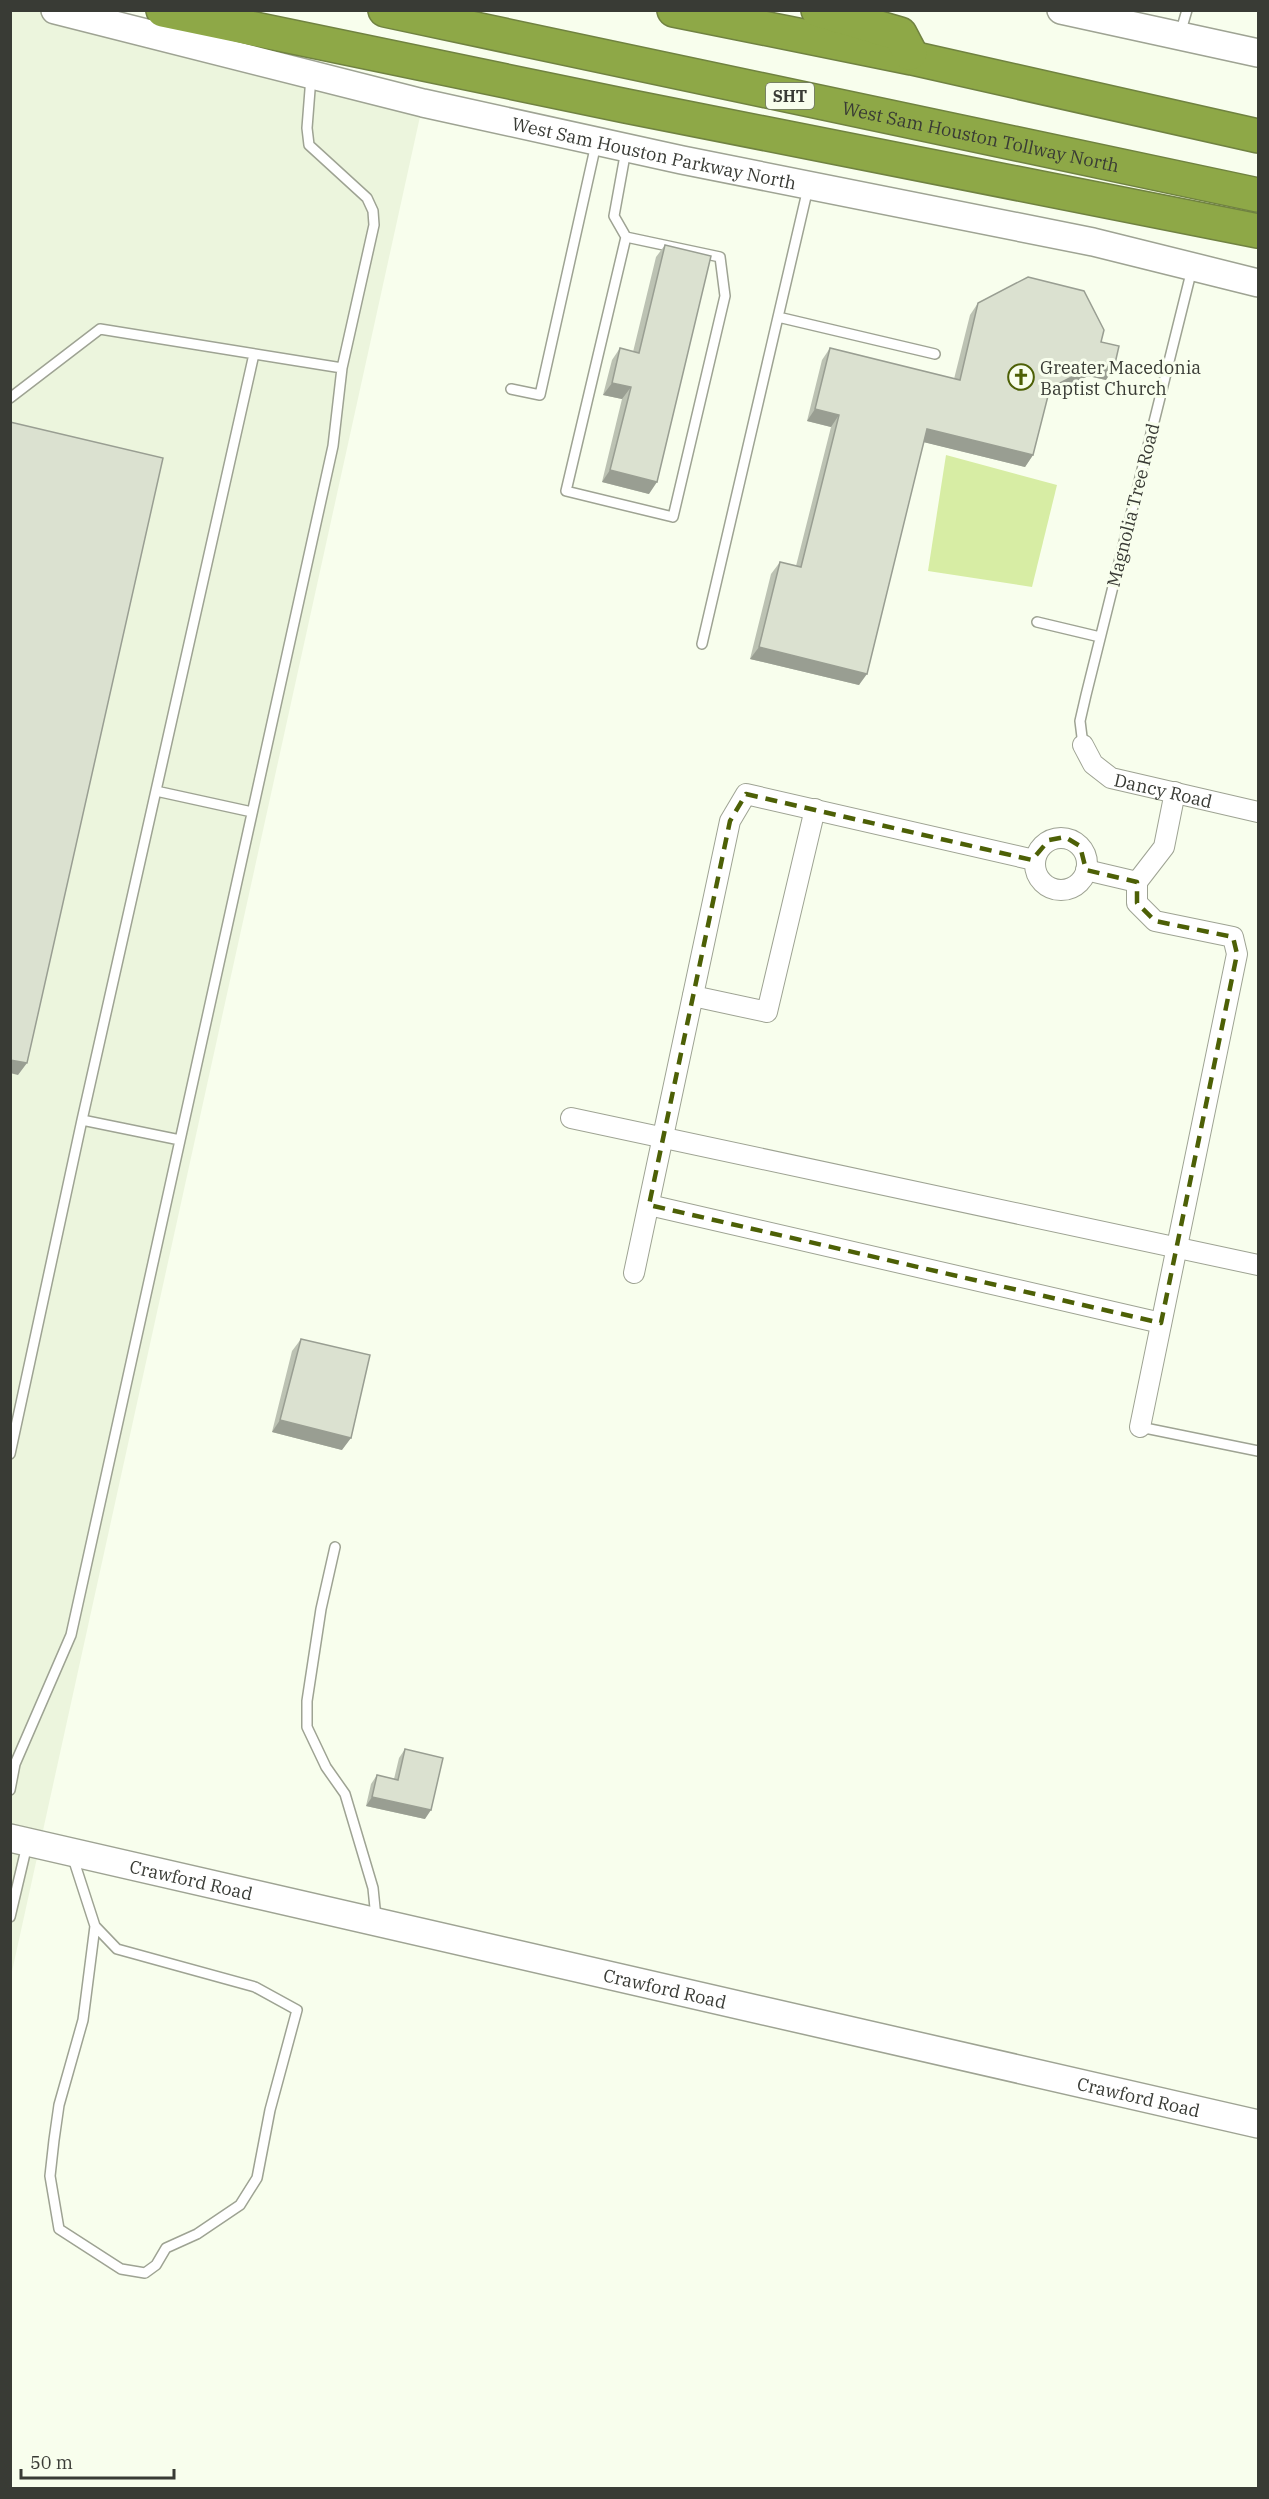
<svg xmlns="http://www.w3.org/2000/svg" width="1269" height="2499" font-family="'IBM Plex Serif',serif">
<rect width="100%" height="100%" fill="#f8feed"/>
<path fill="#ecf5dd" d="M55,10L423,103L11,1976L10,11Z"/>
<path fill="#d7eda4" d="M946,455L1057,485L1032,587L928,571Z"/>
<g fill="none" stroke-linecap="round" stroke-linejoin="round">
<g stroke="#9ea393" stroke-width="12">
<path id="lane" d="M1180,34L1187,10
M626,237L720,257L725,296L673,517L566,491L626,237L614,216L626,150
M778,317L935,354
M511,389L540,395L596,144
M10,398L100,329L342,368L374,225L373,211L367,198L309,145L307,128L311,77
M1037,622L1100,637
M702,644L808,188
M1083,745L1080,721L1086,695L1192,269
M156,791L252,812
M82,1120L180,1140
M1140,1427L1258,1451
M10,1454L82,1120L254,354
M335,1547L321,1609L307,1701V1727L326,1767L345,1794L373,1888L376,1918
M10,1790L15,1764L71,1635L333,446L342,368
M72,1855L95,1926L117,1949L255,1987L297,2010L270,2110L257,2178L240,2205L197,2234L166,2248L156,2265L145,2273L121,2269L59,2229L50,2176L54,2140L59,2105L83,2020L95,1926
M10,1917L27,1845"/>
</g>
<g stroke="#9ea393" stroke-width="22">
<g id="street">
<path id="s1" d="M1083,745L1093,764L1111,778L1258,812"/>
<circle cx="1061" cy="864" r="26"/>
<path d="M1086,870L1137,882L1164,847L1175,792"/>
<path d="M1137,882V903L1155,921L1233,937L1237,954L1140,1427"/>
<path d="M693,996L767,1012L815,809"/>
<path d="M571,1118L1258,1265"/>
<path d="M649,1205L1161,1323"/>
<path d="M634,1273L730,821L746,794L1034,860"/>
</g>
</g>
<g stroke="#9ea393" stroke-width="30">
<g id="secondary">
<path id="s2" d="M55,10L423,103L682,160L1093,242L1258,283"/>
<path d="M1061,10L1258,53"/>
<path id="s3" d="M10,1838L1258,2124"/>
</g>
</g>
<g stroke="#708241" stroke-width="36">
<g id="highway">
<path d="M163,10L626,106L1258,231"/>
<path id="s4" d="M385,10L1258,195"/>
<path d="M674,10L912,58L1258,136"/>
<path d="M818,10L900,34L910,53"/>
</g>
</g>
<use href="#lane" stroke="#fff" stroke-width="9"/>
<use href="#street" stroke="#fff" stroke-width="20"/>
<use href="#secondary" stroke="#fff" stroke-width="27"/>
<use href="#highway" stroke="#8ea847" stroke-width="33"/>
</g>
<path fill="#bcc2b3" d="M665,245L649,494L602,482L622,399L603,395L612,360L620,348L633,352L656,257Z
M978,303L1101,342L1106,380L1088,376L1047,397L1033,455L1025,467L924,442L859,685L750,659L771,574L780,562L796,566L831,427L807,421L822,360L830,348L954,379L970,315Z
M301,1339L342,1450L272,1432L292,1351Z
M405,1749L425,1819L366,1806L371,1784L377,1775L394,1779L399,1758Z"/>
<path fill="#999e92" d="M1097,364L1114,368L1106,380L1088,376L1041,400L1050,388Z
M612,383L631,387L622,399L603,395Z
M815,409L839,415L831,427L807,421Z
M927,429L1033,455L1025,467L919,441Z
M610,470L657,482L649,494L602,482Z
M759,647L867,674L859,685L750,659Z
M10,1060L27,1063L18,1075L10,1073Z
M280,1420L351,1438L342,1450L272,1432Z
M372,1797L431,1810L425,1819L366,1806Z"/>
<path fill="#dbe1d0" stroke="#999e92" stroke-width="1.5" d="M665,245L711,256L657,482L610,470L631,387L612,383L620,348L639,353Z
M1028,277L1084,291L1104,330L1101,342L1119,346L1114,368L1097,364L1050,388L1033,455L927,429L867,674L759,647L780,562L801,567L839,415L815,409L830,348L960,380L978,303Z
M10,422L163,458L27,1063L10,1060Z
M301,1339L370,1355L351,1438L280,1420Z
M405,1749L443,1758L431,1810L372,1797L377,1775L398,1780Z"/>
<path fill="none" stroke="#4d6006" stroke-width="4.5" stroke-dasharray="12 8" stroke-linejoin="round" d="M746,794L1032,860L1049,840L1065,837L1080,846L1086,870L1137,882V903L1155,921L1233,937L1237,954L1161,1323L649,1205L730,821Z"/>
<defs>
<g id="church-ring" transform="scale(1.35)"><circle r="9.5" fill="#f8feed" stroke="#4d6006" stroke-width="1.5"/><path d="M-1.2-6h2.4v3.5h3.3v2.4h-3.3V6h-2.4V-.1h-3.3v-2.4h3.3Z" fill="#4d6006"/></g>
</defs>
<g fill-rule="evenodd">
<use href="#church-ring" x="1021" y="377"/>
</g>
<g text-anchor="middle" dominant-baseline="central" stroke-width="6" stroke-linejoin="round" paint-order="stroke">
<rect fill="#f8feed" stroke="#72766c" stroke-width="1.5" x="766" y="83" width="48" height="26" rx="4.5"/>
<g font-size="16" font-weight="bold" fill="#393b35">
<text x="790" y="96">SHT</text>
</g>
<g font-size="18" fill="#393b35" stroke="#f8feed">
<text stroke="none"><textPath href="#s4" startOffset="609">West Sam Houston Tollway North</textPath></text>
<text stroke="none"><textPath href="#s2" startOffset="616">West Sam Houston Parkway North</textPath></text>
<text transform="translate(1133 505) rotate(-76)">Magnolia Tree Road</text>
<text stroke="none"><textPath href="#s1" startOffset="98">Dancy Road</textPath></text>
<text stroke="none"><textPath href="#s3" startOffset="186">Crawford Road</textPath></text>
<text stroke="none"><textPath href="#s3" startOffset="672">Crawford Road</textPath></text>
<text stroke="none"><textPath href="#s3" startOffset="1158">Crawford Road</textPath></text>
</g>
<g font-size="18" fill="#393b35" stroke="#f8feed" text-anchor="start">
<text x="1040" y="367">Greater Macedonia<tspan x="1040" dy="21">Baptist Church</tspan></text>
</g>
</g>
<rect width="1269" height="2499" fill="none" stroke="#393b35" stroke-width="24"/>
<path d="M21 2469v9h153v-9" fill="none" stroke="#393b35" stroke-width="3"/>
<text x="30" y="2469" font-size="18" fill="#393b35" stroke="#f8feed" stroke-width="4.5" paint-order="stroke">50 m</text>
</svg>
